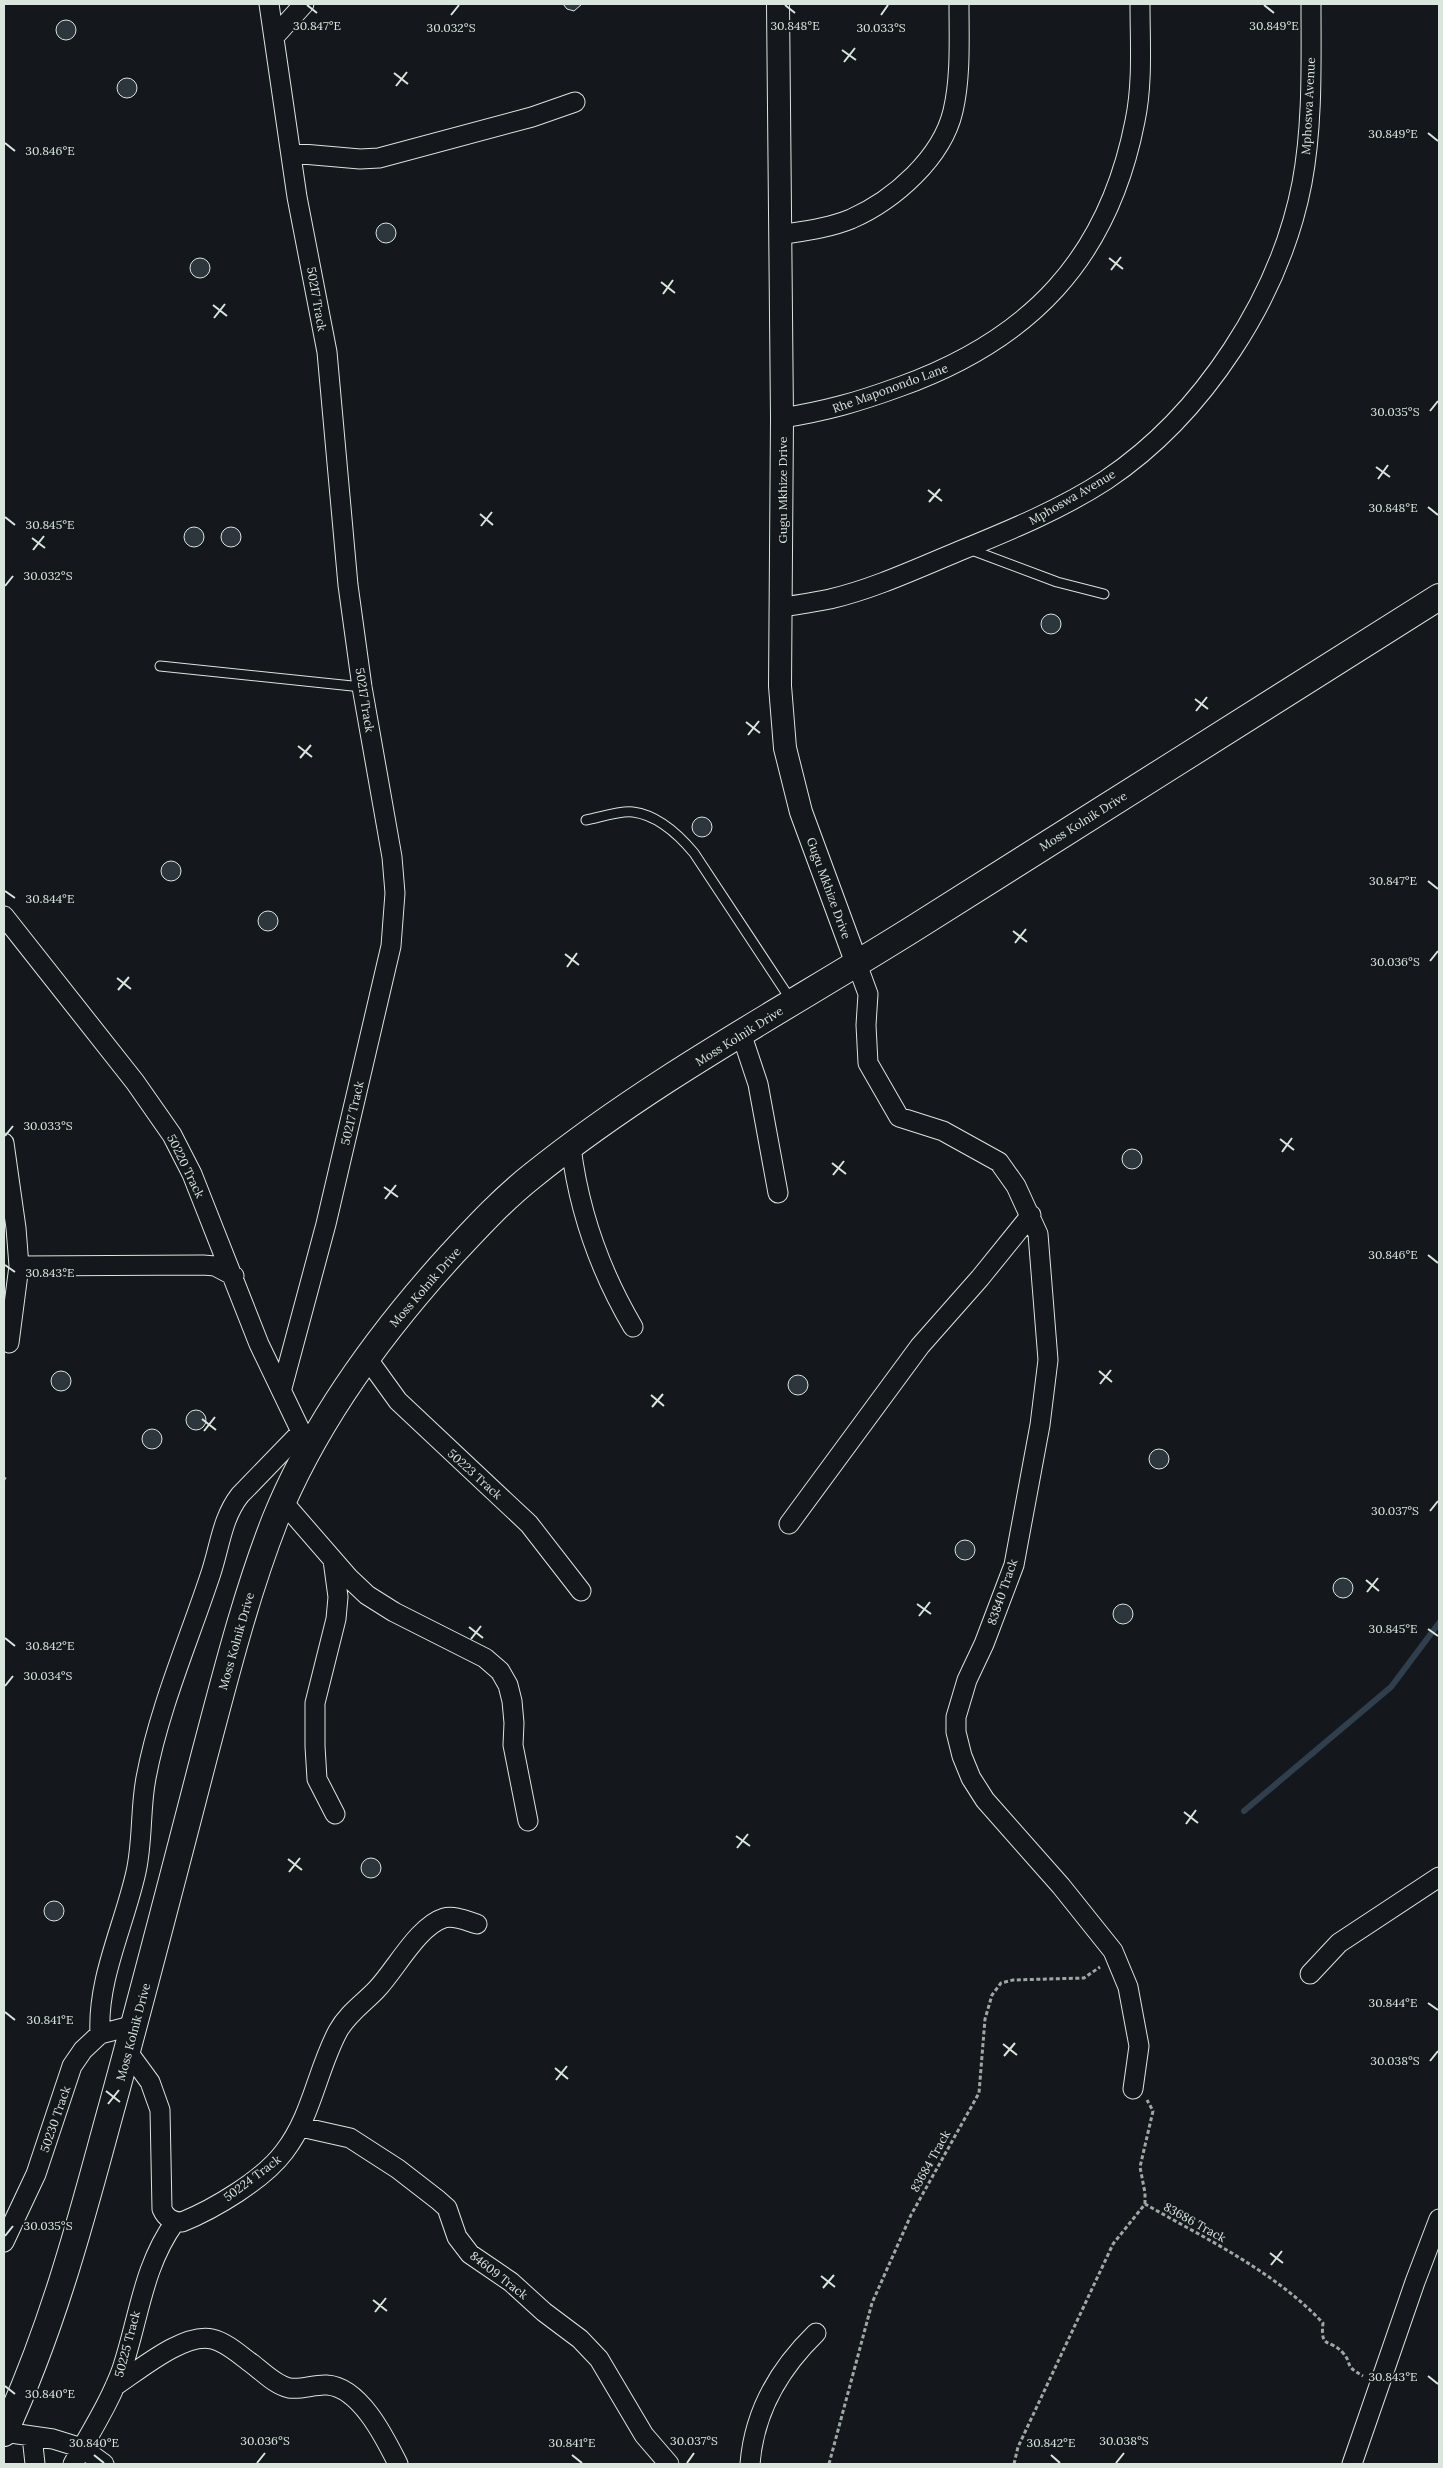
<svg xmlns="http://www.w3.org/2000/svg" width="1443" height="2468" font-family="Lora,serif">
<rect width="100%" height="100%" fill="#14181c"/>
<g fill="none" stroke-linecap="round" stroke-linejoin="round">
<path stroke="#2f3f4d" stroke-width="6" d="M1244,1811L1391,1687L1439,1623"/>
</g>
<path fill="#2c363c" stroke="#d8e6dc" d="M563,4H582L574,11L567,9Z
M56 30a10 10 0 1 1 20 0a10 10 0 1 1-20 0Z
M117 88a10 10 0 1 1 20 0a10 10 0 1 1-20 0Z
M376 233a10 10 0 1 1 20 0a10 10 0 1 1-20 0Z
M190 268a10 10 0 1 1 20 0a10 10 0 1 1-20 0Z
M184 537a10 10 0 1 1 20 0a10 10 0 1 1-20 0Z
M221 537a10 10 0 1 1 20 0a10 10 0 1 1-20 0Z
M1041 624a10 10 0 1 1 20 0a10 10 0 1 1-20 0Z
M692 827a10 10 0 1 1 20 0a10 10 0 1 1-20 0Z
M161 871a10 10 0 1 1 20 0a10 10 0 1 1-20 0Z
M258 921a10 10 0 1 1 20 0a10 10 0 1 1-20 0Z
M1122 1159a10 10 0 1 1 20 0a10 10 0 1 1-20 0Z
M51 1381a10 10 0 1 1 20 0a10 10 0 1 1-20 0Z
M788 1385a10 10 0 1 1 20 0a10 10 0 1 1-20 0Z
M186 1420a10 10 0 1 1 20 0a10 10 0 1 1-20 0Z
M142 1439a10 10 0 1 1 20 0a10 10 0 1 1-20 0Z
M1149 1459a10 10 0 1 1 20 0a10 10 0 1 1-20 0Z
M955 1550a10 10 0 1 1 20 0a10 10 0 1 1-20 0Z
M1333 1588a10 10 0 1 1 20 0a10 10 0 1 1-20 0Z
M1113 1614a10 10 0 1 1 20 0a10 10 0 1 1-20 0Z
M361 1868a10 10 0 1 1 20 0a10 10 0 1 1-20 0Z
M44 1911a10 10 0 1 1 20 0a10 10 0 1 1-20 0Z"/>
<g fill="none" stroke-linecap="round" stroke-linejoin="round">
<g stroke="#d8e6dc" stroke-width="11">
<path id="service" d="M969,549L1057,582L1104,594
M160,666L362,687
M586,820C598,818 621,810 633,812C657,815 679,835 694,853L791,1000"/>
</g>
<g stroke="#d8e6dc" stroke-width="21">
<path id="minor" d="M269,4L297,197L327,352L348,585L362,687L392,857L395,893L391,946L326,1224L282,1388
M275,36L304,4
M291,153L360,159L379,158L532,117L575,102
M780,235C804,231 829,228 851,219C894,200 942,158 953,111C961,77 959,38 959,4
M782,418C826,411 858,402 899,387C1030,340 1108,259 1135,121C1143,83 1140,42 1140,4
M782,607C798,605 814,602 830,599C873,589 916,569 957,552C1008,531 1060,510 1106,480C1203,415 1280,297 1302,183C1313,124 1311,63 1311,4
M4,916L135,1082L172,1135L192,1174L259,1344L306,1442
M857,964L868,994L866,1025L868,1063L899,1117L943,1131L999,1162L1016,1186L1038,1234L1048,1360L1040,1425L1014,1565L984,1644L967,1680L956,1717V1732L962,1756L971,1778L985,1800L1061,1886L1113,1951L1128,1987L1139,2046L1133,2089
M741,1033L758,1084L778,1193
M4,1143L16,1228L19,1266L9,1343
M571,1147C579,1212 600,1271 633,1327
M19,1266L203,1265L215,1266L234,1276
M367,1358L398,1401L529,1524L581,1591
M283,1502L349,1578L367,1595L394,1612L485,1658L500,1671L508,1685L512,1701L514,1723L513,1745L528,1821
M789,1524L920,1346L980,1278L1031,1215
M333,1560L338,1597L336,1619L315,1703V1746L317,1779L335,1814
M1310,1974L1339,1943L1439,1877
M100,2034C97,1979 124,1926 136,1872C143,1841 140,1809 146,1778C159,1708 189,1640 211,1573C220,1546 222,1518 240,1495L301,1432
M128,2052L150,2082L160,2110L162,2209C166,2218 172,2222 182,2222C214,2209 263,2180 284,2152C312,2116 317,2070 338,2031C348,2013 364,2003 377,1989C396,1969 418,1926 444,1918C454,1915 467,1921 477,1924
M301,2127L350,2138L398,2169L438,2200L447,2208L457,2237L470,2254L511,2282L544,2312L580,2339L599,2359L644,2435L669,2464
M4,2242L36,2174L72,2066L83,2050L100,2034L135,2025
M115,2386C138,2371 184,2332 212,2339C226,2342 240,2355 251,2363C262,2371 275,2385 289,2388C302,2390 315,2384 327,2385C360,2387 385,2438 398,2464
M4,2432L53,2439L82,2448L104,2464
M32,2436L35,2464
M73,2464C90,2433 110,2402 122,2369C139,2318 143,2266 175,2222
M750,2464C754,2412 779,2369 816,2333
M1352,2464L1415,2282L1439,2219"/>
</g>
<g stroke="#d8e6dc" stroke-width="24">
<path id="tertiary" d="M778,4L782,418L780,686L785,748L801,812L857,964"/>
</g>
<g stroke="#d8e6dc" stroke-width="28">
<path id="secondary" d="M4,2433C50,2334 78,2232 106,2128C140,2005 172,1881 204,1757C225,1678 245,1597 275,1520C315,1421 381,1332 452,1254C478,1226 503,1199 532,1176C651,1080 787,1008 916,927C1090,817 1265,707 1439,597"/>
</g>
<path stroke="#9da8a2" stroke-width="3" stroke-dasharray="4 2.5" stroke-linecap="butt" d="M4,1478L6,1479
M1145,2204V2193L1140,2167L1153,2111L1147,2100
M829,2464L872,2303L911,2215L979,2093L985,2019L992,1995L1001,1983L1013,1980L1084,1978L1100,1967
M1014,2464L1018,2447L1113,2244L1145,2204C1206,2239 1274,2271 1323,2323C1320,2350 1330,2338 1343,2353C1353,2364 1343,2365 1363,2376"/>
<use href="#service" stroke="#14181c" stroke-width="9"/>
<use href="#minor" stroke="#14181c" stroke-width="19"/>
<use href="#tertiary" stroke="#14181c" stroke-width="22"/>
<use href="#secondary" stroke="#14181c" stroke-width="26"/>
</g>
<path fill="none" stroke="#d8e6dc" stroke-width="2" d="M307,5L317,13M785,5L795,13M1264,5L1274,13M451,15L459,5M881,15L888,5M842,50L856,60M844,62L855,48M394,73L408,84M396,86L407,72M1428,133L1438,141M5,143L15,151M1109,258L1123,269M1111,270L1121,257M661,282L675,293M663,294L673,280M213,305L227,316M214,318L225,304M1430,411L1438,401M1376,467L1390,477M1378,479L1388,465M928,490L942,501M929,502L940,489M1428,507L1438,515M480,514L493,525M5,517L15,525M481,526L492,512M32,538L45,548M33,550L44,536M5,586L13,576M1195,699L1208,709M1196,711L1207,697M746,722L760,733M748,735L759,721M298,746L312,757M300,758L311,745M1428,881L1438,889M5,891L15,898M1013,931L1027,942M1015,943L1026,929M565,954L579,965M1430,961L1438,951M567,967L577,953M117,978L131,989M118,990L129,977M5,1136L13,1126M1280,1139L1294,1150M1282,1152L1292,1138M832,1163L846,1174M833,1175L844,1161M384,1187L398,1197M385,1199L396,1185M1428,1255L1438,1263M5,1265L15,1272M1099,1371L1112,1382M1100,1384L1111,1370M651,1395L664,1406M652,1407L663,1394M202,1419L216,1430M204,1431L215,1417M1430,1511L1438,1501M1366,1580L1379,1591M1367,1592L1378,1578M917,1604L931,1614M919,1616L930,1602M469,1627L483,1638M1428,1629L1438,1636M5,1638L15,1646M471,1639L481,1626M5,1686L13,1676M1184,1812L1198,1823M1186,1824L1196,1810M736,1836L750,1846M737,1848L748,1834M288,1859L302,1870M289,1872L300,1858M1428,2003L1438,2010M5,2012L15,2020M1003,2044L1017,2055M1004,2056L1015,2043M1430,2061L1438,2051M555,2068L568,2079M556,2080L567,2066M106,2091L120,2102M108,2104L119,2090M5,2236L13,2226M1270,2253L1283,2263M1271,2265L1282,2251M821,2276L835,2287M823,2288L834,2275M373,2300L387,2311M375,2312L386,2298M1428,2376L1438,2384M5,2386L15,2394M94,2455L104,2463M572,2455L582,2463M1051,2455L1060,2463M257,2463L265,2453M687,2463L694,2453M1116,2463L1124,2453"/>
<g text-anchor="middle" dominant-baseline="central" stroke-width="4" stroke-linejoin="round" paint-order="stroke">
<g font-size="12" fill="#d8e6dc" stroke="#14181c">
<text transform="translate(1308 106) rotate(-87)">Mphoswa Avenue</text>
<text transform="translate(317 299) rotate(80)">50217 Track</text>
<text transform="translate(890 388) rotate(-20)">Rhe Maponondo Lane</text>
<text transform="translate(782 490) rotate(-90)">Gugu Mkhize Drive</text>
<text transform="translate(1072 497) rotate(-30)">Mphoswa Avenue</text>
<text transform="translate(365 700) rotate(81)">50217 Track</text>
<text transform="translate(1083 821) rotate(-32)">Moss Kolnik Drive</text>
<text transform="translate(829 888) rotate(70)">Gugu Mkhize Drive</text>
<text transform="translate(739 1036) rotate(-32)">Moss Kolnik Drive</text>
<text transform="translate(352 1113) rotate(-77)">50217 Track</text>
<text transform="translate(186 1166) rotate(64)">50220 Track</text>
<text transform="translate(425 1287) rotate(-49)">Moss Kolnik Drive</text>
<text transform="translate(475 1474) rotate(42)">50223 Track</text>
<text transform="translate(1002 1592) rotate(-71)">83840 Track</text>
<text transform="translate(236 1641) rotate(-74)">Moss Kolnik Drive</text>
<text transform="translate(133 2032) rotate(-75)">Moss Kolnik Drive</text>
<text transform="translate(55 2119) rotate(-71)">50230 Track</text>
<text transform="translate(930 2161) rotate(-61)">83684 Track</text>
<text transform="translate(252 2178) rotate(-37)">50224 Track</text>
<text transform="translate(1195 2222) rotate(29)">83686 Track</text>
<text transform="translate(499 2275) rotate(38)">84609 Track</text>
<text transform="translate(127 2344) rotate(-75)">50225 Track</text>
</g>
</g>
<g font-size="12" text-anchor="middle" fill="#d8e6dc" stroke="#14181c" stroke-width="4" stroke-linejoin="round" paint-order="stroke">
<text x="317" y="30">30.847°E</text>
<text x="795" y="30">30.848°E</text>
<text x="1274" y="30">30.849°E</text>
<text x="451" y="32">30.032°S</text>
<text x="881" y="32">30.033°S</text>
<text x="1393" y="138">30.849°E</text>
<text x="50" y="155">30.846°E</text>
<text x="1395" y="416">30.035°S</text>
<text x="1393" y="512">30.848°E</text>
<text x="50" y="529">30.845°E</text>
<text x="48" y="580">30.032°S</text>
<text x="1393" y="885">30.847°E</text>
<text x="50" y="903">30.844°E</text>
<text x="1395" y="966">30.036°S</text>
<text x="48" y="1130">30.033°S</text>
<text x="1393" y="1259">30.846°E</text>
<text x="50" y="1277">30.843°E</text>
<text x="1395" y="1515">30.037°S</text>
<text x="1393" y="1633">30.845°E</text>
<text x="50" y="1650">30.842°E</text>
<text x="48" y="1680">30.034°S</text>
<text x="1393" y="2007">30.844°E</text>
<text x="50" y="2024">30.841°E</text>
<text x="1395" y="2065">30.038°S</text>
<text x="48" y="2230">30.035°S</text>
<text x="1393" y="2381">30.843°E</text>
<text x="50" y="2398">30.840°E</text>
<text x="265" y="2445">30.036°S</text>
<text x="694" y="2445">30.037°S</text>
<text x="1124" y="2445">30.038°S</text>
<text x="94" y="2447">30.840°E</text>
<text x="572" y="2447">30.841°E</text>
<text x="1051" y="2447">30.842°E</text>
</g>
<rect width="1443" height="2468" fill="none" stroke="#d8e6dc" stroke-width="10"/>
</svg>
